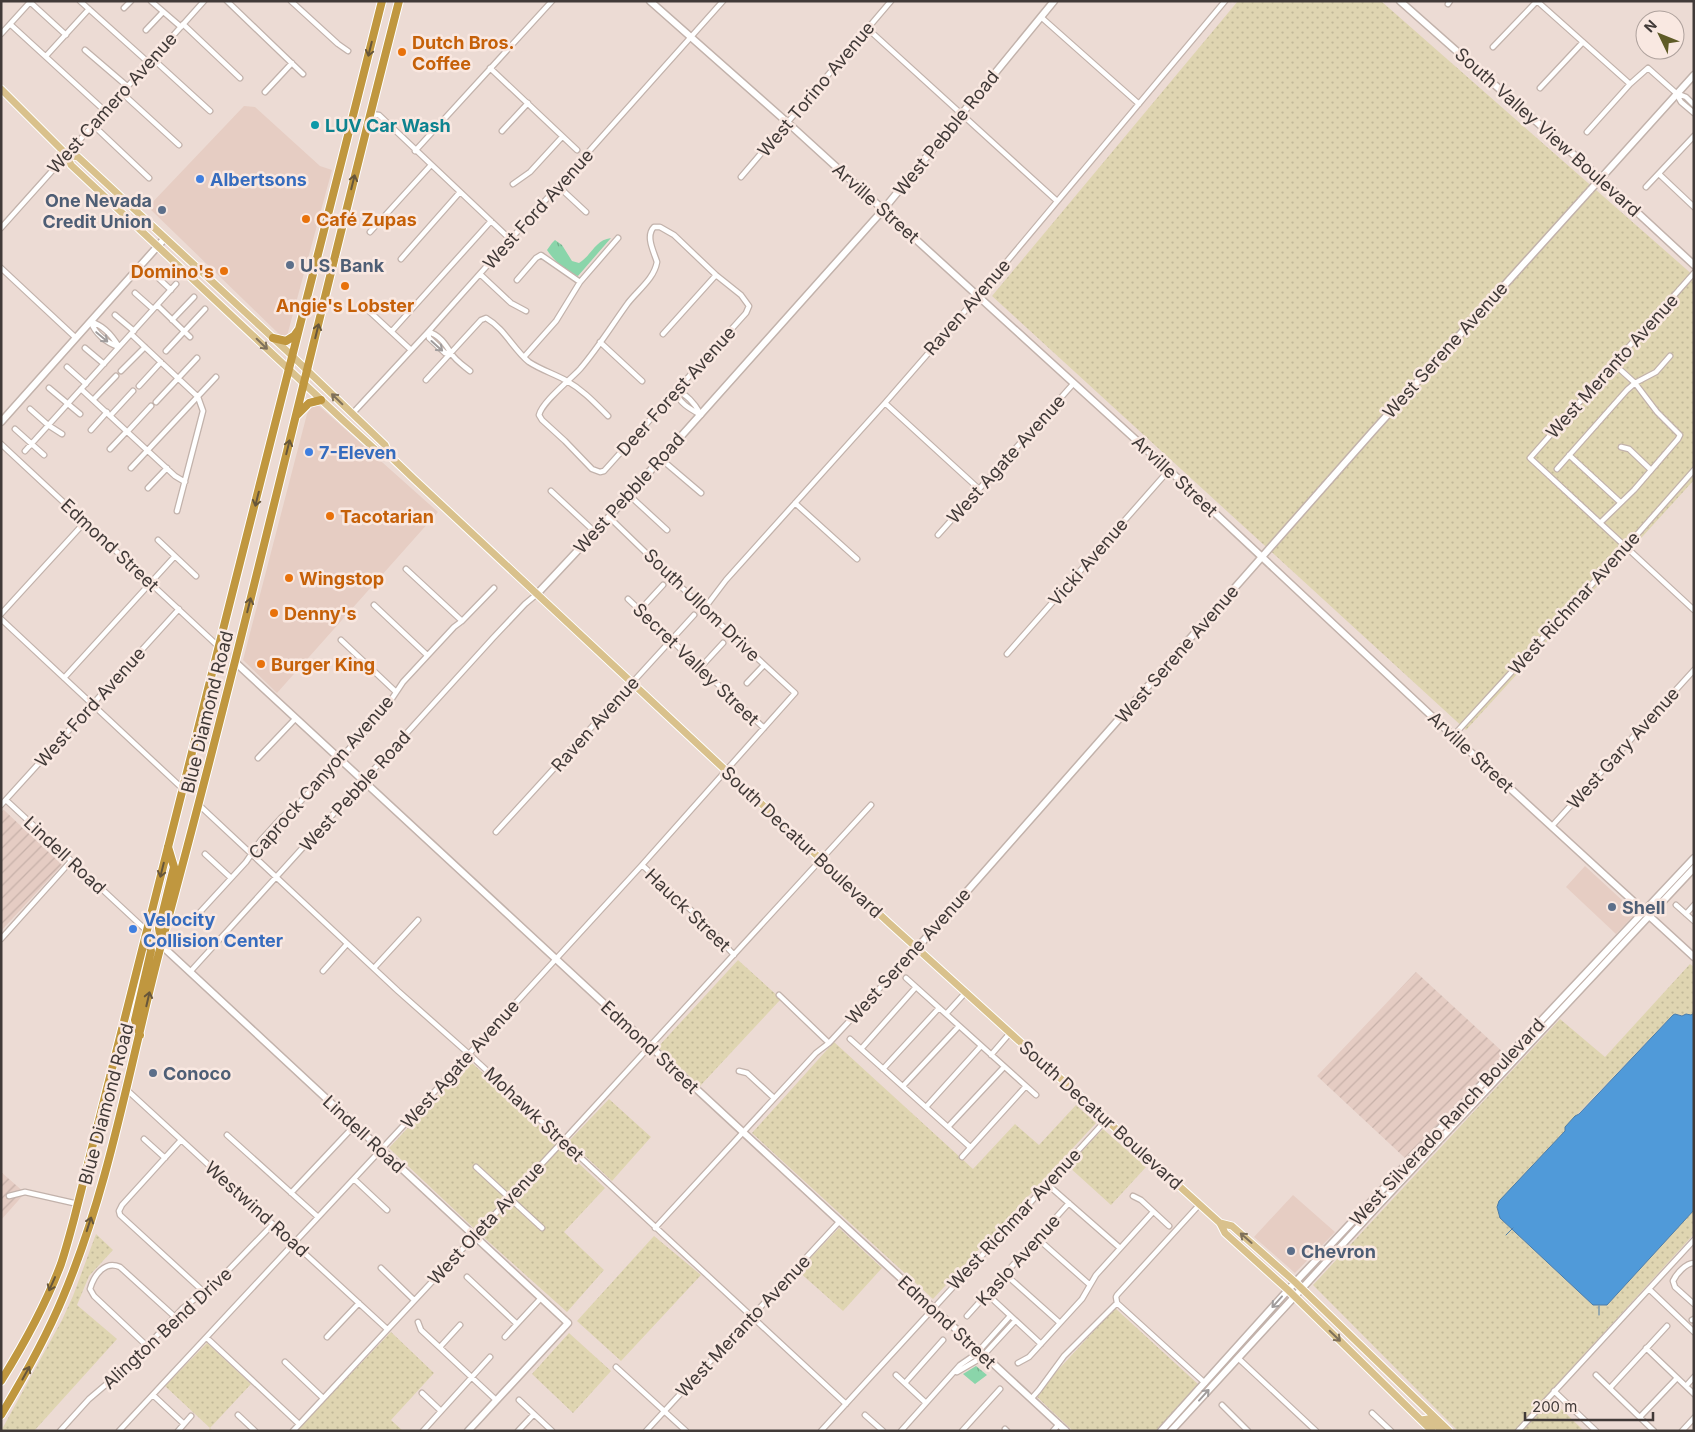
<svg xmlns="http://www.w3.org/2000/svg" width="1695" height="1432" font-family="Inter,sans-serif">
<defs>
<pattern id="industrial-furrows" width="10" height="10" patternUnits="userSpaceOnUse" patternTransform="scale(1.25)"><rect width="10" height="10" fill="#e5ccc3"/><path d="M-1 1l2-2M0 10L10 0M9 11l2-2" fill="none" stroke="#c6b0a8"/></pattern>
<pattern id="grass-tufts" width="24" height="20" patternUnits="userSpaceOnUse" patternTransform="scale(1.25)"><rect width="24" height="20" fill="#8ad5aa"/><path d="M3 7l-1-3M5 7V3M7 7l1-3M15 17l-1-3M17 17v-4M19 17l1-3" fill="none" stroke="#72ae8b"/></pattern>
<pattern id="sand-dots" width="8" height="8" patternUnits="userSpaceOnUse" patternTransform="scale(1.25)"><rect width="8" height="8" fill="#dfd5b1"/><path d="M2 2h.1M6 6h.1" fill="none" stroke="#c1b899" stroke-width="1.8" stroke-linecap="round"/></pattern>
</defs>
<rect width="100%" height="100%" fill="#ecdbd4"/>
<path fill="#e6cdc3" d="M244,106L255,107L320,166L332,170L287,336L280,335L148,207Z
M318,405L438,512L277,693L243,660L307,414L311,407Z
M1585,866L1636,913L1616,934L1566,887Z
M1293,1195L1335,1232L1295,1273L1254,1237Z"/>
<path fill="url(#industrial-furrows)" d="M4,810L62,865L1,931V812Z
M1416,972L1505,1054L1405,1158L1317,1076Z
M1,1172L25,1193L1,1220Z"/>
<path fill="url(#grass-tufts)" d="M611,238L578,276C567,274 553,259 547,250L552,243L555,240L562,245L572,261L579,263C592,255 595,240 611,238Z
M976,1366L987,1375L975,1384L963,1374Z"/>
<path fill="url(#sand-dots)" d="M1238,1H1381L1694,276V480L1466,730L992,296Z
M738,960L781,999L700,1086L658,1047Z
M1690,964L1694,967V1018L1677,1014L1673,1015L1565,1127V1131L1500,1218L1593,1305H1607L1694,1210V1234L1547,1395L1584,1431H1458L1313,1285L1560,1019L1605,1057Z
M834,1042L973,1169L1015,1124L1039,1145L1076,1105L1096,1123L933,1299L752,1133Z
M470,1061L605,1188L564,1232L604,1270L567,1312L480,1234L389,1148Z
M609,1099L651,1137L612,1181L569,1141Z
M1103,1129L1146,1167L1111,1205L1068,1166Z
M839,1228L882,1268L843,1311L798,1271Z
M96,1234L113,1250L89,1276L77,1305L117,1339L34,1431H1L62,1320L73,1296Z
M654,1236L701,1275L621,1361L577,1321Z
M1115,1308L1199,1385L1156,1431H1073L1035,1395Z
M391,1332L434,1373L391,1420L403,1431H296Z
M569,1333L611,1371L573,1413L532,1374Z
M207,1343L251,1384L210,1428L213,1431H208L210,1428L165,1386Z"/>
<path fill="#509ad9" stroke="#4c7da9" d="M1694,1013V1210L1607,1305H1593L1500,1218L1497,1207L1499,1201L1565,1131V1127L1575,1116L1579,1114L1673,1015L1675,1014L1682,1016L1686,1014L1691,1015Z"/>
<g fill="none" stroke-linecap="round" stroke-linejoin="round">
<path stroke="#4c7da9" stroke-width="1" d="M1506,1235L1513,1228
M1599,1306V1315"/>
<g stroke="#c2b2ab" stroke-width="7">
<path id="street" d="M80,1L149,63
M151,1L181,27
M227,1L303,74
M291,1L338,44L348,51
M1537,1L1630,84
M30,2L66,35
M1448,4L1450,1
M124,8L131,1
M1041,17L1139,104
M10,24L105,111
M183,24L240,78
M868,29L1057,201
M146,30L163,12
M1,34L31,1
M1493,47L1537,1
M85,50L127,86
M46,56L89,9
M153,59L210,111
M490,68L577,150
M1540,88L1583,42
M265,92L292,63
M122,93L179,145
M1676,93L1686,97L1694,105
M370,114L379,115L510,239
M93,125L149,178
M502,131L528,103
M1587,132L1630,84L1648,68L1676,93L1681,102L1694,113
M415,151L552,1
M1659,174L1694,207
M741,177L891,1
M513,184L530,172L562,137
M558,186L586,212
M1646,187L1694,136
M654,227H660L674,235L716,275L741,295L749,306L746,313L604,471L600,472L592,469L565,441L542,420L539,415C542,402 570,380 580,369C598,348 612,325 628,303C638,290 654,279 657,262C654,252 645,236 654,227Z
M1,228L204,1
M370,232L431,165
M401,259L460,192
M1,268L76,338
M153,273L171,290
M1694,273L1530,458L1694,610
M480,274L511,303L526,311
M517,280L536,258L541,255L580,282
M135,293L153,309
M157,305L190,337
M369,311L411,350
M115,315L134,331
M172,320L194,297
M91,322C95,334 107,343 119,347
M91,322C103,325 113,337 119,347
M392,331L491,221
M428,332C439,334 446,345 451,353C455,360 464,366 470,371
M428,332L429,338L445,353H451
M131,334L198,397L203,411L177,511
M663,334L716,275
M600,342L642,381
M85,348L104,364
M166,351L205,309
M524,357L556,321L580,282L618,238
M67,367L86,384
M121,371L145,347
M426,380L481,320L486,318C505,329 513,349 529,362C541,370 555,374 567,381C583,390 595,403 608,416
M139,386L161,362
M49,388L80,414
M81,389L175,476L185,482
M676,391C677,402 692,410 701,415
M676,391C686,393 695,404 700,413
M93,400L116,376
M156,402L197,358
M885,403L979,489
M30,409L48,425L62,434
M352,414L428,332L723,1
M110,416L133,391
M15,429L44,455
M91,430L107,412
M128,431L151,406
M1,444L219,647
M1621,447L1629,449L1651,470
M110,449L127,431
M25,451L176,284
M1569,455L1620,502
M661,459L701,493
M131,468L216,377
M1557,469L1627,390L1635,383L1656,372L1670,356
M148,488L167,468
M551,491L595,532
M629,495L667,530
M795,503L857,559
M1600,523L1634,490L1678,439L1680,435L1657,412L1635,383L1614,364
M938,535L1074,383
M158,540L196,576
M406,569L462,621
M628,599L764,728
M374,605L427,655
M704,609L726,580L885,403L978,296L1225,1
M640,610L663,585
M1,614L85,522
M1,619L183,789
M341,640L396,692
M1007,654L1169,470
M700,668L723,643
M64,678L175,556
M747,683L764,665
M1453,736L1626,547L1694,470
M258,758L295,719
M6,800L147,931
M1,805L179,609
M199,805L398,991L469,1054L846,1404
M1552,826L1694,670
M496,832L694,615
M205,854L231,878
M642,865L705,923L734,955
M1676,905L1694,921
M1686,914L1694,905
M190,923L246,862L261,840L281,818L300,802L371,725L387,706L403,682L454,627L462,621L494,588
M1,939L71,861
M374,968L418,920
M323,971L347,944
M190,972L493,638L525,604L537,594
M906,978L1036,1095
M779,995L829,1043
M946,1014L966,992
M850,1039L970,1147
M861,1049L916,987
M991,1055L1010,1033
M883,1069L939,1008
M739,1071L747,1073L774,1098
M903,1086L959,1026
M127,1090L387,1329
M926,1107L981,1046
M948,1127L1004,1067
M227,1135L318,1217
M144,1139L165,1158
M181,1140L122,1205L119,1211L120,1215L204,1292
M962,1157L1026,1086
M476,1167L542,1228
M354,1179L387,1210
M1047,1184L1120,1248
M291,1193L355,1125
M9,1196L25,1192L78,1204
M1133,1196L1141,1200L1169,1226
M1200,1204L1117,1295L1116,1297L1117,1303L1205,1383
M655,1228L816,1053L829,1043L917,948
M1037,1238L1090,1285
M1694,1263C1686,1263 1676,1274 1673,1281L1675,1287L1694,1304
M381,1268L414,1300
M1005,1274L1060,1323
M467,1277L517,1324
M1649,1289L1694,1332
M987,1294L1041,1344
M967,1316L1069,1203
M1692,1320L1694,1319
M418,1322L421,1330L496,1400
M327,1337L359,1303
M505,1337L541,1298
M206,1338L209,1340L299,1424
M147,1346L94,1296L90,1289C94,1275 105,1260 120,1267L174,1316
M440,1347L460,1325
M1646,1348L1694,1394
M1238,1358L1316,1431
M285,1362L323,1398
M1018,1363L1029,1357L1082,1299L1096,1275L1153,1212
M616,1367L686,1431
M957,1372L981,1358L1015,1321
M896,1375L926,1403
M1596,1375L1654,1431
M905,1383L943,1340
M1686,1386L1694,1377
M1610,1388L1667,1326
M1554,1391L1596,1431
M422,1393L441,1411
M153,1395L184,1424
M1031,1399L1039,1390L1064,1356L1117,1303
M519,1400L552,1431
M1222,1405L1248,1431
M1372,1413L1391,1431
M238,1415L255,1431
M865,1415L883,1431
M1640,1417L1677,1378
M1005,1429L1007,1431
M60,1431L89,1399L129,1365L183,1308L217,1282L273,1224
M119,1431L403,1126L642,865L795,693L704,609L609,517
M178,1431L191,1416
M293,1431L563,1141L871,805
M423,1431L490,1357
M518,1431L534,1414
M646,1431L839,1222
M821,1431L1107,1119
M901,1431L960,1365L976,1354L1010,1316
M962,1431L1000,1389
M1053,1431L1059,1424
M1518,1431L1694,1240
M1682,1431L1694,1418"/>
</g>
<g stroke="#c2b2ab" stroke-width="9">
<path id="secondary" d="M650,1L788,123L1169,470L1453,736L1694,957
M1400,1L1600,178L1694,265
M1,422L165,238
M537,594L609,517L883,210L1054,1
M235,662L1066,1431
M161,945L568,1323L468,1431
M917,948L1373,431L1694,75
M1161,1431L1288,1290L1694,858
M1171,1431L1374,1210L1694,868"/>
</g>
<g stroke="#fff" stroke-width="9">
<path id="primary" d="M1,89L66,154L71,165L345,422L379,453L389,455
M66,154L78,157L287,351L385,445L389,455L414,479L889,923L1220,1223L1225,1233L1288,1290L1432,1431
M1220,1223L1232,1226L1295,1282L1449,1431
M1421,1420L1428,1419L1443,1431"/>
</g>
<g stroke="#fff" stroke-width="10">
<path id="highway" d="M273,338L286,341L294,336L299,329
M297,415L309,403L321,400
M161,940L159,928L174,867L168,847
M140,1035L135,1020L151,951L147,933
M1,1381C24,1344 46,1304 61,1264C66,1249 70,1234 74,1219L382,1
M1,1415C24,1377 46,1338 63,1297C112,1181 131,1055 164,934C248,624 319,312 399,1"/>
</g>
<use href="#street" stroke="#fff" stroke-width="4.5"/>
<use href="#secondary" stroke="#fff" stroke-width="6"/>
<use href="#primary" stroke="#d9c18c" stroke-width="7"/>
<use href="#highway" stroke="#c0973f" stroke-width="8"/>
</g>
<defs><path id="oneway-shaft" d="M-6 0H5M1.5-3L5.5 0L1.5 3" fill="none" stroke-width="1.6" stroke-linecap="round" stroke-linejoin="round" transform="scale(1.25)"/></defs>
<g stroke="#67563a">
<use href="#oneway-shaft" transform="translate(370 49) rotate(104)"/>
<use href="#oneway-shaft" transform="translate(353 182) rotate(-76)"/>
<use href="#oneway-shaft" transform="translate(317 331) rotate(-76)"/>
<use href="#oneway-shaft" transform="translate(288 447) rotate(-76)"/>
<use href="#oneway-shaft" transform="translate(257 499) rotate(104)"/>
<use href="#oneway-shaft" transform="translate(249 605) rotate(-76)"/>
<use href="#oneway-shaft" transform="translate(162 870) rotate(104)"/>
<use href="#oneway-shaft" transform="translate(148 999) rotate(-77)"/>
<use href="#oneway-shaft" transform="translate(89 1224) rotate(-72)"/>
<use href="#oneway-shaft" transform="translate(52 1284) rotate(114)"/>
<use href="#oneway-shaft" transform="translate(26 1373) rotate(-61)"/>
</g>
<g stroke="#a09c9c">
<use href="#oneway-shaft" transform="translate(102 337) rotate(40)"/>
<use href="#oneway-shaft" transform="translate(437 346) rotate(42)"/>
<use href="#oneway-shaft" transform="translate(1277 1302) rotate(132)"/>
<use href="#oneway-shaft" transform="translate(1204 1395) rotate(-48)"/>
</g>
<g stroke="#7e705a">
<use href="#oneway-shaft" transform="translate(262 344) rotate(44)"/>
<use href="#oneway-shaft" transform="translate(337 399) rotate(-136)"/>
<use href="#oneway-shaft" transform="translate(1246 1238) rotate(-139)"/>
<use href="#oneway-shaft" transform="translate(1335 1336) rotate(44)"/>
</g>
<g fill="#e8710a" stroke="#f9e8e1" stroke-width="2">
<circle cx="402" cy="52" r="5"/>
<circle cx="306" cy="219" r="5"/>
<circle cx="224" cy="271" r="5"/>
<circle cx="345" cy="286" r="5"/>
<circle cx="330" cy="516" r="5"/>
<circle cx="289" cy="578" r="5"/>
<circle cx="274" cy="613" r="5"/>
<circle cx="261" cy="664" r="5"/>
</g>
<circle fill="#0f9aa8" stroke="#f9e8e1" stroke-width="2" cx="315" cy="125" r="5"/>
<g fill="#3f7fe0" stroke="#f9e8e1" stroke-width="2">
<circle cx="200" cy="179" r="5"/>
<circle cx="309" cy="452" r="5"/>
<circle cx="133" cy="929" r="5"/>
</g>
<g fill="#5c6f8a" stroke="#f9e8e1" stroke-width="2">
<circle cx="162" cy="210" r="5"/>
<circle cx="290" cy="265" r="5"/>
<circle cx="1612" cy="907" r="5"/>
<circle cx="153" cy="1073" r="5"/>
<circle cx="1291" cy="1251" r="5"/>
</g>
<g text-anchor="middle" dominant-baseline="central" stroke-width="5" stroke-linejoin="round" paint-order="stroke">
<g font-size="18" font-weight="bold" fill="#c56008" stroke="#f9e8e1" text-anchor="start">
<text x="412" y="42">Dutch Bros.<tspan x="412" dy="21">Coffee</tspan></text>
<text x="316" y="219">Café Zupas</text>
<text x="214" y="271" text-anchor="end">Domino's</text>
<text x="345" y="305" text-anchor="middle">Angie's Lobster</text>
<text x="340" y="516">Tacotarian</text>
<text x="299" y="578">Wingstop</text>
<text x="284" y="613">Denny's</text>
<text x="271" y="664">Burger King</text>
</g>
<g font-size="18" fill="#413a38" stroke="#f9e8e1">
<text transform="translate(816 89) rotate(-50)">West Torino Avenue</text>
<text transform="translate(112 103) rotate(-48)">West Camero Avenue</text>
<text transform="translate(1548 132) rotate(42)">South Valley View Boulevard</text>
<text transform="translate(946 133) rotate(-51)">West Pebble Road</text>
<text transform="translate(876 203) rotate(42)">Arville Street</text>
<text transform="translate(538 209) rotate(-48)">West Ford Avenue</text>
<text transform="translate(967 307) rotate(-49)">Raven Avenue</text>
<text transform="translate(1445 350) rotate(-48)">West Serene Avenue</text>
<text transform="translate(1612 366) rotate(-48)">West Meranto Avenue</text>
<text transform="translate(676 391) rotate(-48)">Deer Forest Avenue</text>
<text transform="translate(1006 459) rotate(-48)">West Agate Avenue</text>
<text transform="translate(1175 476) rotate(43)">Arville Street</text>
<text transform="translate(629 493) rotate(-48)">West Pebble Road</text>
<text transform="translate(110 545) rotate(43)">Edmond Street</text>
<text transform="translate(1088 562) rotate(-49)">Vicki Avenue</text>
<text transform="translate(1574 603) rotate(-48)">West Richmar Avenue</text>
<text transform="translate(702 605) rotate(44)">South Ullom Drive</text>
<text transform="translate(1177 654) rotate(-49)">West Serene Avenue</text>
<text transform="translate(696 664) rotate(44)">Secret Valley Street</text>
<text transform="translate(90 707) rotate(-48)">West Ford Avenue</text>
<text transform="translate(207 712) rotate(-76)">Blue Diamond Road</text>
<text transform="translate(595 724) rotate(-48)">Raven Avenue</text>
<text transform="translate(1623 748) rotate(-48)">West Gary Avenue</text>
<text transform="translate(1471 752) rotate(43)">Arville Street</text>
<text transform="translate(321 777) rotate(-49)">Caprock Canyon Avenue</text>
<text transform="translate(355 791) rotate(-48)">West Pebble Road</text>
<text transform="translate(802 842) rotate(43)">South Decatur Boulevard</text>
<text transform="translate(65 855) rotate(43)">Lindell Road</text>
<text transform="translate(688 910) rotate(44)">Hauck Street</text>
<text transform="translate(908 956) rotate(-48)">West Serene Avenue</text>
<text transform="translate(650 1047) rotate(43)">Edmond Street</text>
<text transform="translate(460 1064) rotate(-48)">West Agate Avenue</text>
<text transform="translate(106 1104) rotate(-75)">Blue Diamond Road</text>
<text transform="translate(534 1114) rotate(43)">Mohawk Street</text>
<text transform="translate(1101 1115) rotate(42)">South Decatur Boulevard</text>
<text transform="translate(1447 1122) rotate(-47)">West Silverado Ranch Boulevard</text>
<text transform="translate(364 1134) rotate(43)">Lindell Road</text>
<text transform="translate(257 1209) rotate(42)">Westwind Road</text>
<text transform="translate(1014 1219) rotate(-47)">West Richmar Avenue</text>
<text transform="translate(486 1223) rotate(-47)">West Oleta Avenue</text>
<text transform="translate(1018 1260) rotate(-48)">Kaslo Avenue</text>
<text transform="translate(947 1322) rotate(43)">Edmond Street</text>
<text transform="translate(743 1326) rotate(-47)">West Meranto Avenue</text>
<text transform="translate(167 1328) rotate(-43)">Alington Bend Drive</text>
</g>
<g font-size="18" font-weight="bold" fill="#0d838f" stroke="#f9e8e1" text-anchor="start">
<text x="325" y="125">LUV Car Wash</text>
</g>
<g font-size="18" font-weight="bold" fill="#366cbe" stroke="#f9e8e1" text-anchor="start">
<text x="210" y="179">Albertsons</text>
<text x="319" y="452">7-Eleven</text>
<text x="143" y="919">Velocity<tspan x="143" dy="21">Collision Center</tspan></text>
</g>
<g font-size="18" font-weight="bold" fill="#4e5e75" stroke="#f9e8e1" text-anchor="start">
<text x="152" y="200" text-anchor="end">One Nevada<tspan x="152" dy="21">Credit Union</tspan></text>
<text x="300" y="265">U.S. Bank</text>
<text x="1622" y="907">Shell</text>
<text x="163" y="1073">Conoco</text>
<text x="1301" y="1251">Chevron</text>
</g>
</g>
<rect width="1695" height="1432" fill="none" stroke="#413a38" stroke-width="5"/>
<g transform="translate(1660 35) rotate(313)"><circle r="24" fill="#f9e8e1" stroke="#afa29d"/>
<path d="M0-4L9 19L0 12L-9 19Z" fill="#5f5b27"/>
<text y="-8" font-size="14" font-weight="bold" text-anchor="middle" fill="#413a38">N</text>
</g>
<path d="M1525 1412v8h128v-8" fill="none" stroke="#413a38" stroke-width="2.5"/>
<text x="1532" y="1412" font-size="15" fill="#413a38" stroke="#f9e8e1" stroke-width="4" paint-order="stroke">200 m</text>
</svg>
